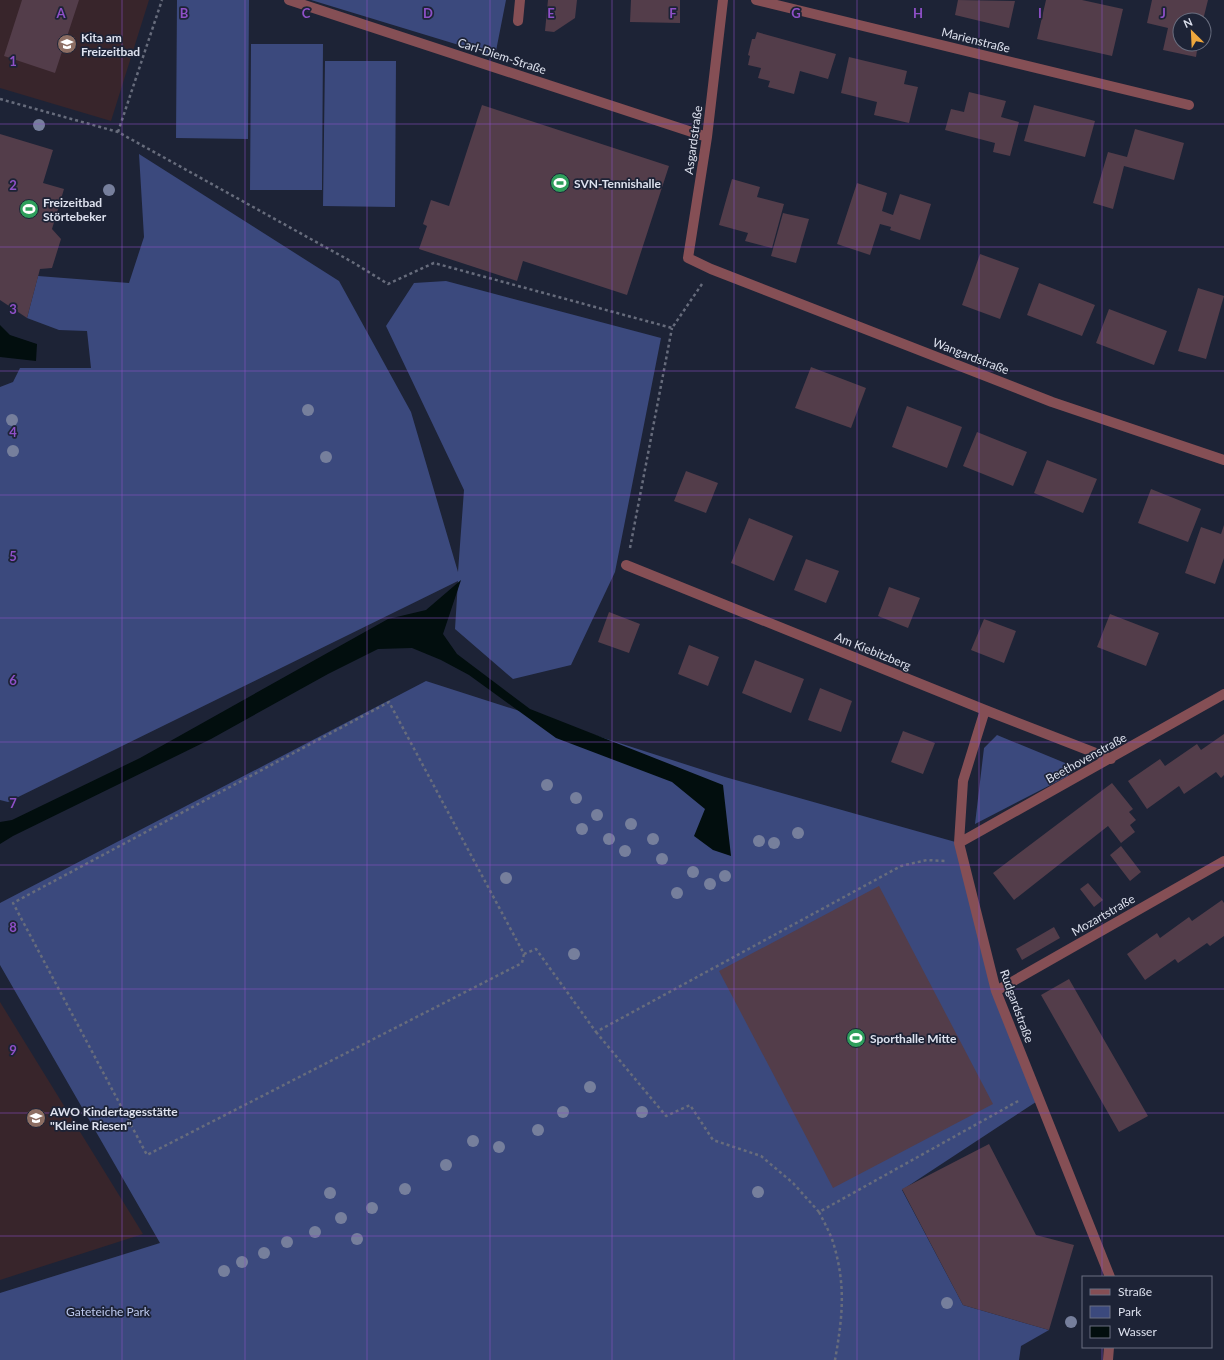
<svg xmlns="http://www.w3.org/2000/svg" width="1224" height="1360" font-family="Lato,sans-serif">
<rect width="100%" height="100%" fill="#1d2336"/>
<path fill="#38252b" d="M0,0H149L111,121L0,88Z
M0,1002L143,1234L0,1280Z"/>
<path fill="#3b497d" d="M177,0H249L248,139L176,138Z
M311,0H506L495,56Z
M251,44H323L322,190H250Z
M325,61H396L395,207L323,206Z
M139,154L339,281L411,412L458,572L464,490L386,326L414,283L446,281L661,338L615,572L571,665L513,679L455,629L458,581L8,802L0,800V387L13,382L20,368H91L87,331L59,330L27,318L38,276L129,283L144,237Z
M426,681L725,777L959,843L996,991L1039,1100L902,1190L963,1305L1049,1330L1021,1346L1019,1360H0V1293L160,1243L0,965V903Z
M997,735L1070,765L1068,776L975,824L984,748Z"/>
<path fill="#020e0e" d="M0,325L10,335L37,344L36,361L0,357Z
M461,580L443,634L457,654L530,709L723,785L731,856L713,850L694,836L705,809L672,782L556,738L469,675L441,660L412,648L378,649L328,674L211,739L13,836L0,844V822L12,820L140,758L388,619L426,610Z"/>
<path fill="#533d4a" d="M22,0H79L55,73L4,56Z
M548,0H577L575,18L554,32L545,31Z
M631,0H680V23L630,22Z
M958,0L1015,1L1009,28L955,15Z
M1046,0H1082L1123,9L1112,56L1037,39Z
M1152,0H1208L1203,20H1180V44H1198L1196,57L1163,50L1168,28L1147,23Z
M757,32L836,54L828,79L800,71L794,94L768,87L770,81L758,78L761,68L748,65L750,56L748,55L752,39H755Z
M849,57L907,71L904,84L918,87L909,123L874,115L877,102L841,93Z
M969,92L1006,101L1001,117L1019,122L1010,156L993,152L995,143L945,130L951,109L964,112Z
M482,105L669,166L627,295L523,261L517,281L419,249L427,226L423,224L431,200L449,206Z
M1034,105L1095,121L1085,157L1024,141Z
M1135,129L1184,143L1174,180L1124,166L1113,209L1093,203L1108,152L1127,157Z
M0,134L53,150L43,183L64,189L52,229L61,239L52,268L40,269L27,318L0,300Z
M732,179L760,187L757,197L784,204L772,248L745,241L748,233L719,225Z
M857,183L887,193L882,211L893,215L900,194L931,204L920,240L890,230L891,227L880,224L870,255L837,244Z
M783,213L809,219L796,263L771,256Z
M980,254L1019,268L1000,319L962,305Z
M1039,283L1095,305L1082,336L1027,315Z
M1198,288L1224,296L1206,359L1178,351Z
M1109,309L1167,331L1154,365L1096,343Z
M811,367L866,388L851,428L795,408Z
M907,406L962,427L947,468L892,447Z
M977,432L1027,452L1013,486L963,466Z
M1047,460L1097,479L1083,513L1034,493Z
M686,471L718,483L706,513L674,501Z
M1151,489L1201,509L1188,542L1138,523Z
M749,518L793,536L774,581L731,563Z
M1224,525V558L1215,584L1185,573L1201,527L1221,534Z
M806,559L839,571L826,603L794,590Z
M889,587L920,598L908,628L878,616Z
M609,612L640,624L629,653L598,642Z
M1110,614L1159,633L1146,666L1097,647Z
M984,619L1016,631L1004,663L971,650Z
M689,645L719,657L708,686L678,674Z
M755,660L804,679L791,713L742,693Z
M820,688L852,701L841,732L808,720Z
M903,731L935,743L923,774L891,762Z
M1224,734V775L1221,778L1216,772L1184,794L1179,786L1147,809L1128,781L1160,759L1165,766L1197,744L1201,750Z
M1112,783L1133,809L1129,812L1136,820L1130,825L1135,832L1121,843L1108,826L1014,900L993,873Z
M1121,846L1141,872L1130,881L1110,855Z
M1088,883L1103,900L1094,907L1080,889Z
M879,886L993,1104L833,1188L719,971Z
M1222,900L1224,903V936L1210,946L1207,943L1178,963L1175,959L1145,980L1127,954L1157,933L1160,938L1189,917L1192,921Z
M1054,927L1060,938L1022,960L1016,949Z
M1069,979L1148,1116L1119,1132L1041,995Z
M989,1144L1036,1235L1074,1245L1049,1330L963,1305L902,1189Z"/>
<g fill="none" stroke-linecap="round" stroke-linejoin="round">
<path stroke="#676c7c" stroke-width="2.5" stroke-dasharray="3 3" stroke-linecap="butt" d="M0,99L118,132L354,263L388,284L434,263L672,328L702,284
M118,132L162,0
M630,548L672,328
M524,954L522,963L147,1155L13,903L389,702L524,954L536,949L596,1032L901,866L927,860L945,861
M596,1032L666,1116L690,1105L713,1140L761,1156L793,1183L819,1212L1020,1100
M819,1212C825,1224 832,1236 835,1249C846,1289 842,1320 835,1360"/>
<path stroke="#854f55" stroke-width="10" d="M289,0L707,137
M723,0L707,137L688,258L711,269L1052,402L1224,460
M756,0L1189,105
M518,21L520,0
M626,565L985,710L1111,759
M985,710L963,781L959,843L996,991L1110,1277
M959,843L1224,694
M996,991L1224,861
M1108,1360L1109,1347"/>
</g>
<g fill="#767f9c">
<circle cx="39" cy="125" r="6"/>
<circle cx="109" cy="190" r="6"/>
<circle cx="308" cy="410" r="6"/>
<circle cx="12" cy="420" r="6"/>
<circle cx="13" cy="451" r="6"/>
<circle cx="326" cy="457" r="6"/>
<circle cx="547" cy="785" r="6"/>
<circle cx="576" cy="798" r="6"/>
<circle cx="597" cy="815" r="6"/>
<circle cx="631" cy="824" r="6"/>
<circle cx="582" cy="829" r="6"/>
<circle cx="798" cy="833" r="6"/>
<circle cx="609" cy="839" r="6"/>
<circle cx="653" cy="839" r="6"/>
<circle cx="759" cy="841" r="6"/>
<circle cx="774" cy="843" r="6"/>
<circle cx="625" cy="851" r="6"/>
<circle cx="662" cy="859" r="6"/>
<circle cx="693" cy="872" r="6"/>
<circle cx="725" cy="876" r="6"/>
<circle cx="506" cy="878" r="6"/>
<circle cx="710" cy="884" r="6"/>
<circle cx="677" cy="893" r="6"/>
<circle cx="574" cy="954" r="6"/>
<circle cx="590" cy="1087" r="6"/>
<circle cx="563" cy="1112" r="6"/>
<circle cx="642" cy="1112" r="6"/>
<circle cx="538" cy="1130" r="6"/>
<circle cx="473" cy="1141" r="6"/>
<circle cx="499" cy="1147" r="6"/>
<circle cx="446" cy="1165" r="6"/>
<circle cx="405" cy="1189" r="6"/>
<circle cx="758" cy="1192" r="6"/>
<circle cx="330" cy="1193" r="6"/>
<circle cx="372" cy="1208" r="6"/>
<circle cx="341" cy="1218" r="6"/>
<circle cx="315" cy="1232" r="6"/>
<circle cx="357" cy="1239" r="6"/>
<circle cx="287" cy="1242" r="6"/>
<circle cx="264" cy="1253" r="6"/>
<circle cx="242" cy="1262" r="6"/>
<circle cx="224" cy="1271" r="6"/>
<circle cx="947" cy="1303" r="6"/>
<circle cx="1071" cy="1322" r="6"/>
</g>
<path fill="none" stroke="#8f50c8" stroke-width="1" stroke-opacity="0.55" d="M122,0V1360M245,0V1360M367,0V1360M490,0V1360M612,0V1360M734,0V1360M857,0V1360M979,0V1360M1102,0V1277M0,124H1224M0,247H1224M0,371H1224M0,495H1224M0,618H1224M0,742H1224M0,865H1224M0,989H1224M0,1113H1224M0,1236H1224M1102,1347V1360"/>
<defs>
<g id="school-disc" transform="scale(1)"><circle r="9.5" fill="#8d6e63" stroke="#1d2336"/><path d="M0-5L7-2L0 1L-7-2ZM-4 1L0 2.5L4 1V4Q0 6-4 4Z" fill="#fff"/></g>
<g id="stadium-disc" transform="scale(1)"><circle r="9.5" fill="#2e9e5b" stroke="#1d2336"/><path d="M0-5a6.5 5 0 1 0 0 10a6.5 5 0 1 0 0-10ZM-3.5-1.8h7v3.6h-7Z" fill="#fff"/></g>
</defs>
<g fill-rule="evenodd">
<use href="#school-disc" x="67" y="44"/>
<use href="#stadium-disc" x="560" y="183"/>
<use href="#stadium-disc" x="29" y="209"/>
<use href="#stadium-disc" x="856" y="1038"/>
<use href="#school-disc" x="36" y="1118"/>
</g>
<g text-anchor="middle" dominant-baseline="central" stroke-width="3.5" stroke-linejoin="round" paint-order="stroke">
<g font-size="12" font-weight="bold" fill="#dde1ee" stroke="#1d2336" text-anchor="start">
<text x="81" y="37">Kita am<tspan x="81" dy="14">Freizeitbad</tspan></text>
<text x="574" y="183">SVN-Tennishalle</text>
<text x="43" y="202">Freizeitbad<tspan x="43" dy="14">Störtebeker</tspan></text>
<text x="870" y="1038">Sporthalle Mitte</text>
<text x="50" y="1111">AWO Kindertagesstätte<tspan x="50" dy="14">"Kleine Riesen"</tspan></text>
</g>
<g font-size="12" fill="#dde1ee" stroke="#1d2336">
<text transform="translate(976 40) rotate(14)">Marienstraße</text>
<text transform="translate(502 56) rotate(18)">Carl-Diem-Straße</text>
<text transform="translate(693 140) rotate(-82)">Asgardstraße</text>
<text transform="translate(971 356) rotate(21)">Wangardstraße</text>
<text transform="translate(873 651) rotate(22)">Am Kiebitzberg</text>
<text transform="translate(1086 758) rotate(-29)">Beethovenstraße</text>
<text transform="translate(1103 915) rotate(-30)">Mozartstraße</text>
<text transform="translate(1017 1006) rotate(70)">Rudgardstraße</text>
</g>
<g font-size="12" fill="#becaef" stroke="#1d2336">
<text x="108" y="1311">Gateteiche Park</text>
</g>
</g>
<g font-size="13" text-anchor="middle" font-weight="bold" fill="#8f50c8" stroke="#1d2336" stroke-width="3.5" stroke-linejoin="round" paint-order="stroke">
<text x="61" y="18">A</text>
<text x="184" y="18">B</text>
<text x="306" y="18">C</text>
<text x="428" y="18">D</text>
<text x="551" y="18">E</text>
<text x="673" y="18">F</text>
<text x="796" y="18">G</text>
<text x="918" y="18">H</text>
<text x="1040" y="18">I</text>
<text x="1163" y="18">J</text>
<text x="13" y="66">1</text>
<text x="13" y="190">2</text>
<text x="13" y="314">3</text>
<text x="13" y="437">4</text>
<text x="13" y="561">5</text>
<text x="13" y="685">6</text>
<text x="13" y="808">7</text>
<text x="13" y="932">8</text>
<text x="13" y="1055">9</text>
</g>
<rect x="1082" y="1276" width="130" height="72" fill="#1d2336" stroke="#6a6f80"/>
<rect x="1090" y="1289" width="20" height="6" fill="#854f55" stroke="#6a6f80"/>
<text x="1118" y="1296" font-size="12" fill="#dde1ee">Straße</text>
<rect x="1090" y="1306" width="20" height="12" fill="#3b497d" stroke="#6a6f80"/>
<text x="1118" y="1316" font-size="12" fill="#dde1ee">Park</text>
<rect x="1090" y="1326" width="20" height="12" fill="#020e0e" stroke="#6a6f80"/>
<text x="1118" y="1336" font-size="12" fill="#dde1ee">Wasser</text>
<g transform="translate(1192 32) rotate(336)"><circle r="19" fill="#1d2336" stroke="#6a6f80"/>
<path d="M0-3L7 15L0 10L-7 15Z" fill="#eea73d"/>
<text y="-6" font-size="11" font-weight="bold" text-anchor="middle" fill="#dde1ee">N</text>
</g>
</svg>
